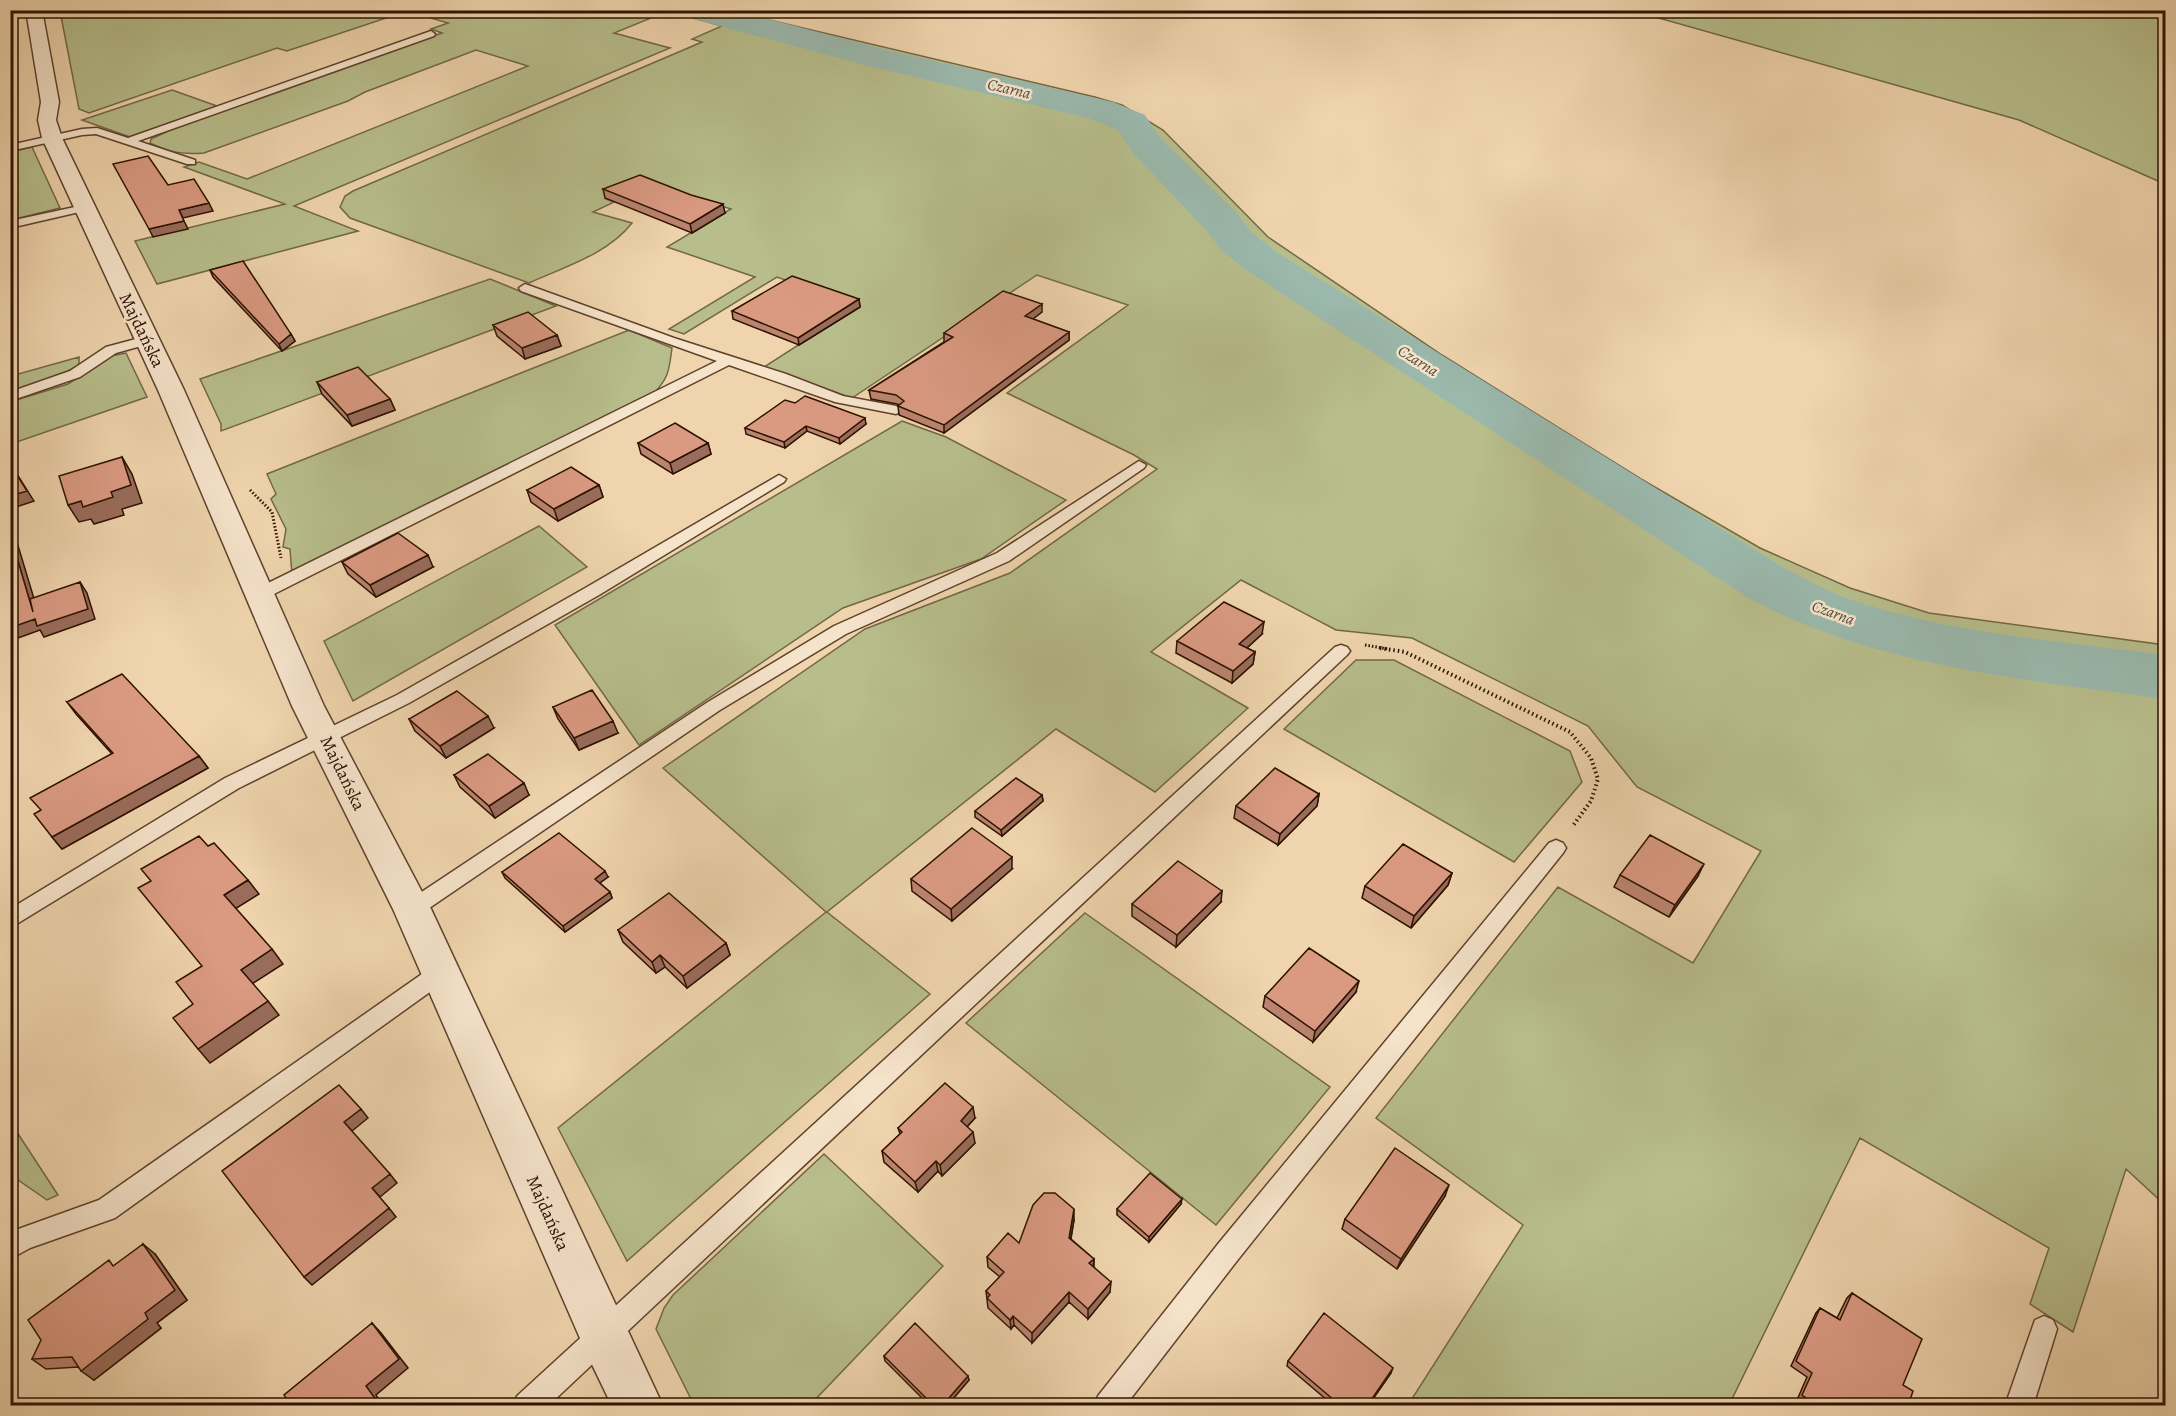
<svg xmlns="http://www.w3.org/2000/svg" width="2176" height="1416" font-family="Alegreya,serif">
<rect width="100%" height="100%" fill="#efd4ad"/>
<filter id="stains"><feTurbulence type="fractalNoise" baseFrequency=".00333" numOctaves="4"/><feColorMatrix values="0 0 0 0 .2 0 0 0 0 .09 0 0 0 0 .02 0 0 0 .5 -.17"/></filter>
<radialGradient id="worn" r=".72"><stop offset=".6" stop-color="#630" stop-opacity="0"/><stop offset="1" stop-color="#630" stop-opacity=".3"/></radialGradient>
<path fill="#b7bd8b" stroke="#726846" stroke-width="1.5" d="M60,11H731L1095,97L1122,105L1163,130L1268,237L1442,355L1641,479L1760,548L1850,588L1929,613L2165,645V1205L2126,1169L2073,1332L2030,1304L2049,1248L1860,1138L1729,1405H1408L1523,1225L1376,1118L1558,887L1693,963L1761,851L1637,787L1588,726L1412,638L1336,630L1241,580L1151,652L1248,708L1155,792L1056,729L827,912L930,994L627,1261L558,1128L826,912L663,768L865,629L1010,573L1157,469L1134,455L1007,393L1128,305L1037,275L852,398L764,367L859,306L777,277L684,334L669,329L755,277L667,247L731,209L661,188L606,199L614,202L593,212L632,223C608,254 564,267 529,283L350,218L340,207L345,196L353,191L702,42L692,39L722,26L668,11L614,33L670,48L294,206L358,231L157,284L135,241L285,204L184,167L199,162L247,179L528,66L476,50L365,92L348,101L204,153C183,155 168,152 150,143L151,139L170,130L442,33L431,29L448,23L407,11L287,51L277,48L89,113L79,109Z
M1634,11H2165V184L2019,120Z
M172,90L217,106L130,137L82,120Z
M32,147L60,208L11,220V152Z
M490,279L556,306L221,431V424L200,379Z
M629,330L672,348C669,370 669,378 653,394L292,574L290,549L283,547L286,529L271,499L276,494L267,474Z
M126,353L147,397L11,444L10,402L68,384L111,356Z
M79,357V365C58,378 34,385 11,392V376Z
M902,421L946,437L1066,500L981,559L843,608L639,745L555,625Z
M539,526L587,567L353,701L324,641Z
M1356,660H1394L1570,751L1582,782L1514,862L1284,729Z
M1085,913L1330,1087L1216,1225L966,1023Z
M10,1124L11,1123L58,1195L47,1200L11,1175Z
M824,1154L943,1266L810,1405H694L656,1329L664,1308L673,1295Z"/>
<g fill="none" stroke-linecap="round" stroke-linejoin="round">
<path fill="#9ab8ac" fill-rule="evenodd" d="M682,10H735L886,50L1113,102L1145,115L1160,138L1237,213L1251,232L1276,252L1789,571C1808,580 1826,591 1846,598C1949,634 2059,641 2166,655V699C2024,679 1875,667 1747,597L1246,270L1221,250L1207,231L1133,153L1118,130L1088,118L869,66L686,17Z"/>
<g stroke="#5e422b" stroke-width="3">
<path id="service" d="M431,31L435,34L434,36L138,141L195,160V164H187L96,134L82,135L10,151V145L82,129L97,128L128,138Z
M84,205L90,208L88,210L10,228V221Z
M525,284L674,338L786,374L843,396L896,406L903,410L896,414L835,402L729,365L266,598H254L252,594L254,590L717,361L521,291L519,288Z
M147,336L152,337L154,340L152,343L116,353L80,377L10,401V392L70,371L106,347Z
M1139,461L1146,465L1144,468L1009,561L846,634L720,710L419,915L412,917L405,915L402,909L405,903L708,702L834,626L997,553Z
M779,475L786,479L784,482L599,595L409,703L239,788L10,928V909L225,778L397,695L587,587Z
M1341,645L1347,647L1350,651L1347,655L548,1406H514L517,1396L1335,647Z
M1556,840L1563,843L1566,848L1563,853L1236,1262L1125,1406H1095L1098,1396L1218,1244L1549,843Z
M440,964L448,967L451,973L448,979L115,1218L30,1248L10,1259V1232L99,1200L432,967Z
M2044,1316L2053,1320L2057,1329L2033,1406H2005L2035,1320Z"/>
</g>
<g stroke="#5e422b" stroke-width="3">
<path id="minor" d="M26,10H42L59,102L56,120L62,138L184,390L324,706L431,909L663,1406H612L586,1352L393,909L292,706L158,390L42,138L38,120L41,102Z"/>
</g>
<path stroke="#2d1200" stroke-width="3" stroke-dasharray="1.5 2" stroke-linecap="butt" d="M250,490L272,512L281,558
M1365,645L1388,649"/>
<path stroke="#2d1200" stroke-width="4" stroke-dasharray="1.5 3" stroke-linecap="butt" d="M1380,648L1405,652L1570,732L1591,758L1598,779L1591,801L1572,827"/>
<use href="#service" fill="#f5e3ca" fill-rule="evenodd"/>
<use href="#minor" fill="#f5e3ca" fill-rule="evenodd"/>
</g>
<path fill="#bb8470" stroke="#2d1200" stroke-width="1.5" d="M603,189L725,213L692,233L605,198Z
M210,270L291,334L295,341L282,351L213,277Z
M859,299L860,307L799,345L733,319L732,311Z
M1042,312L1033,319L1069,332V340L944,433L899,415L898,406L899,405L897,404L871,399L869,390L944,342V333Z
M493,325L557,335L561,346L525,359L497,336Z
M317,382L390,399L395,410L352,426L322,394Z
M795,403L866,424L840,444L807,431L785,448L746,434L745,428Z
M638,443H708L711,454L673,474L641,454Z
M599,485L603,497L558,521L531,502L527,490Z
M342,562L433,567L376,597L348,574Z
M1262,634L1247,648L1255,652L1253,664L1232,683L1176,653L1177,641Z
M67,702L199,756L208,768L62,849L52,837L41,810L112,754L76,714Z
M553,707L618,733L579,750L558,719Z
M409,719L494,728L446,758L415,731Z
M454,775L529,795L495,818L460,787Z
M1319,794L1317,806L1278,845L1234,818L1236,806Z
M1042,795L1043,801L1002,836L975,817V811Z
M1012,869L952,921L912,891L911,879Z
M502,872L608,877L600,883L610,892L612,898L565,932L505,878Z
M1452,873L1448,885L1411,928L1362,898L1365,886Z
M1620,875L1698,876L1669,917L1614,887Z
M1221,902L1176,947L1132,916V904Z
M618,930L726,943L730,955L687,988L665,967L656,973L623,942Z
M1356,992L1313,1042L1263,1007L1265,996Z
M975,1118L967,1127L975,1143L942,1176L938,1171L918,1192L884,1162L882,1151L900,1134L898,1128Z
M1445,1196L1397,1269L1342,1229L1345,1219Z
M1181,1204L1149,1242L1117,1215V1209Z
M1074,1220L1071,1239L1094,1259V1267L1110,1292L1088,1319L1069,1302L1032,1343L1014,1325L1011,1329L988,1308L986,1291L1000,1277L988,1267L987,1257Z
M155,1254L187,1300L157,1323L161,1328L94,1380L78,1367L46,1369L32,1359L115,1265Z
M1852,1293L1903,1385L1908,1406H1806L1797,1400L1807,1377L1791,1366L1816,1313L1820,1308L1837,1318L1847,1298Z
M884,1356L969,1380L947,1406H930L885,1361Z
M1288,1361L1391,1373L1368,1406H1334L1287,1366Z"/>
<path fill="#996c5b" stroke="#2d1200" stroke-width="1.5" d="M209,203L213,211L183,218L179,210Z
M723,204L725,213L692,233L690,224Z
M184,221L188,229L153,237L149,229Z
M859,299L860,307L799,345L798,338Z
M1042,304V312L1025,325V316Z
M1069,332V340L944,433V425Z
M291,334L295,341L282,351L279,344Z
M557,335L561,346L525,359L522,348Z
M390,399L395,410L352,426L347,415Z
M865,418L866,424L840,444L839,438Z
M806,426L807,431L785,448L784,442Z
M708,443L711,454L673,474L670,463Z
M122,457L132,474L142,503L122,509L124,515L94,524L91,519L79,522L68,505L111,492Z
M10,463L34,501L10,509Z
M599,485L603,497L558,521L554,509Z
M10,519L41,622L33,612L10,534Z
M428,555L433,567L376,597L370,585Z
M80,582L87,593L95,619L44,637L40,630L10,641V628Z
M1264,622L1262,634L1238,656L1239,644Z
M1255,652L1253,664L1232,683L1233,671Z
M488,716L494,728L446,758L440,746Z
M613,721L618,733L579,750L574,738Z
M199,756L208,768L62,849L52,837Z
M524,783L529,795L495,818L489,806Z
M1319,794L1317,806L1278,845L1280,834Z
M1042,795L1043,801L1002,836L1001,830Z
M1012,857V869L952,921L951,909Z
M1704,864L1698,876L1669,917L1675,905Z
M605,871L608,877L598,884L595,879Z
M1452,873L1448,885L1411,928L1414,916Z
M248,880L259,894L235,909L224,895Z
M1222,891L1221,902L1176,947L1177,935Z
M610,892L612,898L565,932L563,926Z
M726,943L730,955L687,988L683,976Z
M272,949L283,964L252,984L241,970Z
M660,955L665,967L656,973L652,962Z
M1359,981L1356,992L1313,1042L1315,1031Z
M268,1001L279,1015L210,1063L198,1049Z
M973,1107L975,1118L962,1132L961,1121Z
M361,1109L368,1118L352,1131L344,1122Z
M973,1132L975,1143L942,1176L940,1165Z
M936,1161L938,1171L918,1192L915,1182Z
M390,1174L397,1183L380,1197L372,1188Z
M1449,1185L1445,1196L1397,1269L1401,1259Z
M1182,1199L1181,1204L1149,1242V1237Z
M389,1208L396,1217L312,1285L304,1277Z
M1074,1209V1220L1069,1248V1238Z
M143,1244L155,1254L187,1300L157,1323L161,1328L94,1380L81,1371L145,1313Z
M1094,1259L1093,1269L1089,1263Z
M1111,1282L1110,1292L1088,1319V1309Z
M1069,1292V1302L1032,1343V1333Z
M1013,1316L1014,1325L1011,1329L1010,1320Z
M372,1323L381,1333L408,1368L376,1395L383,1406H378L366,1386Z
M1393,1368L1391,1373L1368,1406H1367Z
M968,1376L969,1380L947,1406H942Z"/>
<path fill="#da9a82" stroke="#2d1200" stroke-width="1.5" d="M148,156L168,185L194,179L209,203L179,210L184,221L149,229L113,164Z
M640,175L691,195L723,204L690,224L603,189Z
M243,261L291,334L279,344L210,270Z
M792,276L859,299L798,338L732,311Z
M1003,291L1042,304L1025,316L1069,332L944,425L898,406L904,401L896,395L869,390L953,337L944,333Z
M528,312L557,335L522,348L493,325Z
M358,367L390,399L347,415L317,382Z
M805,396L865,418L839,438L806,426L784,442L745,428L785,400L795,403Z
M675,423L708,443L670,463L638,443Z
M122,457L131,485L111,492L113,497L83,507L81,501L68,505L59,476Z
M10,464L27,491L10,496Z
M571,467L599,485L554,509L527,490Z
M398,533L428,555L370,585L342,562Z
M10,534L33,612L30,599L80,582L88,609L37,626L35,619L10,628Z
M1224,602L1264,622L1239,644L1255,652L1233,671L1177,641Z
M122,674L199,756L52,837L34,814L41,810L30,798L113,753L67,702Z
M592,690L613,721L574,738L553,707Z
M457,691L488,716L440,746L409,719Z
M488,754L524,783L489,806L454,775Z
M1275,768L1319,794L1280,834L1236,806Z
M1016,778L1042,795L1001,830L975,811Z
M972,828L1012,857L951,909L911,879Z
M559,833L605,871L595,879L610,892L563,926L502,872Z
M1650,835L1704,864L1675,905L1620,875Z
M199,836L208,846L214,843L248,880L224,895L272,949L241,970L268,1001L198,1049L173,1018L193,1004L176,982L202,966L138,888L151,881L141,869Z
M1403,844L1452,873L1414,916L1365,886Z
M1178,861L1222,891L1177,935L1132,904Z
M669,893L726,943L683,976L660,955L652,962L618,930Z
M1309,948L1359,981L1315,1031L1265,996Z
M945,1083L973,1107L961,1121L973,1132L940,1165L936,1161L915,1182L882,1151L902,1132L898,1128Z
M339,1085L361,1109L344,1122L390,1174L372,1188L389,1208L304,1277L222,1171Z
M1395,1148L1449,1185L1401,1259L1345,1219Z
M1150,1173L1182,1199L1149,1237L1117,1209Z
M1044,1193H1055L1074,1209L1069,1238L1094,1259L1089,1263L1111,1282L1088,1309L1069,1292L1032,1333L1013,1316L1010,1320L987,1298L990,1295L986,1291L1004,1272L987,1257L1008,1233L1019,1243L1033,1205Z
M143,1244L175,1290L145,1313L148,1319L81,1371L72,1357L32,1359L41,1340L28,1320L109,1260L113,1266Z
M1852,1293L1922,1339L1903,1385L1913,1391L1908,1406H1817L1802,1395L1812,1373L1796,1361L1820,1308L1840,1320Z
M1324,1313L1393,1368L1367,1406H1341L1288,1361Z
M372,1323L399,1359L366,1386L379,1404L378,1406H291L284,1395Z
M915,1323L968,1376L942,1406H934L884,1356Z"/>
<g text-anchor="middle" dominant-baseline="central" stroke-width="5" stroke-linejoin="round" paint-order="stroke">
<g font-size="16" font-style="italic" fill="#534c3c" stroke="#f5e3ca">
<text transform="translate(1009 89) rotate(13)">Czarna</text>
<text transform="translate(1418 361) rotate(32)">Czarna</text>
<text transform="translate(1833 613) rotate(20)">Czarna</text>
</g>
<g font-size="18" fill="#2d1200" stroke="#f5e3ca">
<text transform="translate(142 330) rotate(64)">Majdańska</text>
<text transform="translate(343 773) rotate(64)">Majdańska</text>
<text transform="translate(548 1213) rotate(66)">Majdańska</text>
</g>
</g>
<rect width="2176" height="1416" fill="none" stroke="#efd4ad" stroke-width="36"/>
<rect x="12" y="12" width="2152" height="1392" fill="none" stroke="#2d1200" stroke-width="3"/>
<rect x="18" y="18" width="2140" height="1380" fill="none" stroke="#2d1200" stroke-width="1.5"/>
<rect width="100%" height="100%" filter="url(#stains)"/>
<rect width="100%" height="100%" fill="url(#worn)"/>
</svg>
